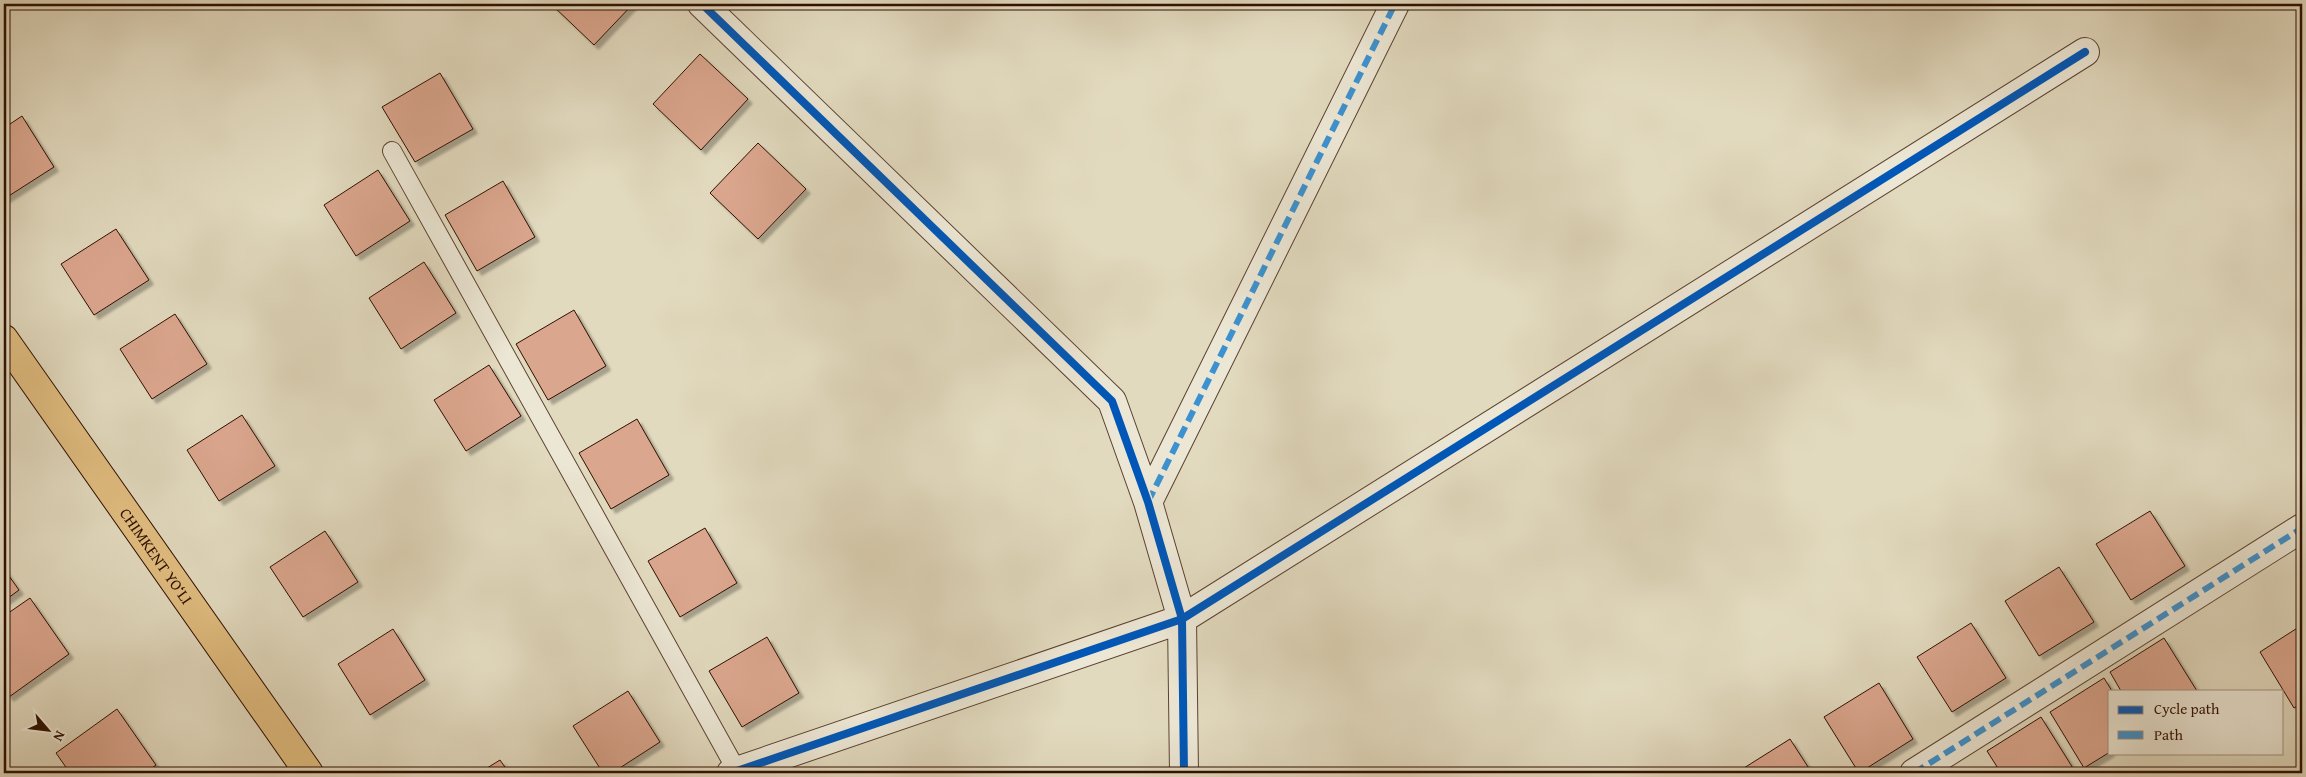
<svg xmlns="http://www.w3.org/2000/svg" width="2306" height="777" font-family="'Gentium Book Plus',serif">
<defs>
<filter id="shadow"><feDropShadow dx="4.5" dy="4.5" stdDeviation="1" flood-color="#0004"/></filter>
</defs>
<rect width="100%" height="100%" fill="#e2dabf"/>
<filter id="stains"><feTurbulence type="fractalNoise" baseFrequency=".004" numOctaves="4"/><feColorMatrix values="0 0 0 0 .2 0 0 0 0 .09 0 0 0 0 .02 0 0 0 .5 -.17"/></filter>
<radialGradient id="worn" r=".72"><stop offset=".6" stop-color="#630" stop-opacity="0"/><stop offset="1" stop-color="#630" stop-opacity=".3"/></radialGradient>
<path fill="#dba68e" stroke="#2e0f00" filter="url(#shadow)" d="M551,4H633L594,45Z
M700,54L748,99L701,150L653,104Z
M440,73L473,129L415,162L382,107Z
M22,116L54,167L4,199V128Z
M758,143L806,189L758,239L710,193Z
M378,170L410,221L356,256L324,205Z
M503,181L535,237L477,271L445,215Z
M116,229L149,280L94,315L61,264Z
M424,262L456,313L401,349L369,298Z
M574,310L606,366L548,400L516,344Z
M175,314L207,364L152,399L120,349Z
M489,365L521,416L466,451L434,400Z
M242,415L275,466L219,501L187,450Z
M637,419L669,475L611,509L579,453Z
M2150,511L2185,566L2131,600L2096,544Z
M705,528L737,583L680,617L648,561Z
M325,531L358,582L303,617L270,567Z
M2059,567L2094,622L2039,656L2005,601Z
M4,569L19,590L4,601Z
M30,598L69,654L9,697L4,690V616Z
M1971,623L2006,678L1952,712L1917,657Z
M2302,625V703L2294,708L2260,652Z
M393,629L425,680L370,715L338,664Z
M767,637L799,693L742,727L709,671Z
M2164,638L2197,691H2121L2110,672Z
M2104,678L2112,691H2110V752L2084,768L2050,712Z
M1879,683L1913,739L1859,773L1824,717Z
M628,691L660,742L612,773H603L573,726Z
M117,709L156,765L145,773H70L56,753Z
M2041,717L2076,773H2001L1987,751Z
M1790,739L1812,773H1736Z
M500,760L509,773H479Z"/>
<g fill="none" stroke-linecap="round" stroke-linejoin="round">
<g stroke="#5b4230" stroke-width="20">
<path id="service" d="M392,151L737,771"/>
</g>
<g stroke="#5b4230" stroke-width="30">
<path id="minor" d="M702,4L1112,401L1148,502L1182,619L1184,773
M1148,502L1395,4
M731,773L1182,619L2085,52
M1914,773L2302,528"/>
</g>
<g stroke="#2e0f00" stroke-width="30">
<g id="trunk">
<path id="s1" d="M4,339L309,773"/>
</g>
</g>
<use href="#service" stroke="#ece7d5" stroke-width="18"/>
<use href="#minor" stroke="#ece7d5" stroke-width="28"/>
<use href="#trunk" stroke="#e1bd80" stroke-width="28"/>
<path stroke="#3c92d0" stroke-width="6" stroke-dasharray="12 6" stroke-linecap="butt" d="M1148,502L1395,4
M1914,773L2302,528"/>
<g stroke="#ece7d5" stroke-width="11">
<path id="cycleway" d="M702,4L1112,401L1148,502L1182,619L1184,773
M731,773L1182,619L2085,52"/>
</g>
<use href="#cycleway" stroke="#0057b8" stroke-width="8"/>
</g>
<g text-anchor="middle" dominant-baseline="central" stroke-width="4.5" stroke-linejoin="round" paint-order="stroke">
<g font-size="16" fill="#2e0f00" stroke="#ece7d5">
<text stroke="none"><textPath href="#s1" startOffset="265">CHIMKENT YO‘LI</textPath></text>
</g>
</g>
<rect width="2306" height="777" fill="none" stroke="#e2dabf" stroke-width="20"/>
<rect x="5" y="5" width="2296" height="767" fill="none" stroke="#2e0f00" stroke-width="2.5"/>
<rect x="10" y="10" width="2286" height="757" fill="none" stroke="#2e0f00"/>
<rect x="2108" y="690" width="175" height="65" fill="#ece7d5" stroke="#a09180"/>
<rect x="2118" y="706" width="25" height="8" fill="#0057b8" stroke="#a09180"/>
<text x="2154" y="714" font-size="15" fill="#2e0f00">Cycle path</text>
<rect x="2118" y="731" width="25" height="8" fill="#3c92d0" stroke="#a09180"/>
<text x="2154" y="740" font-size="15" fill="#2e0f00">Path</text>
<g transform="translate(48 730) rotate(118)" stroke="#ece7d5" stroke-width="4" paint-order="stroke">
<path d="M0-4L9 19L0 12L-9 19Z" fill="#2e0f00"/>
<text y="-8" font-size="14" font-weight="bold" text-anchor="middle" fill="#2e0f00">N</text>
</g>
<rect width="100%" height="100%" filter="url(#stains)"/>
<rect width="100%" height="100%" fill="url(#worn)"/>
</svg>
